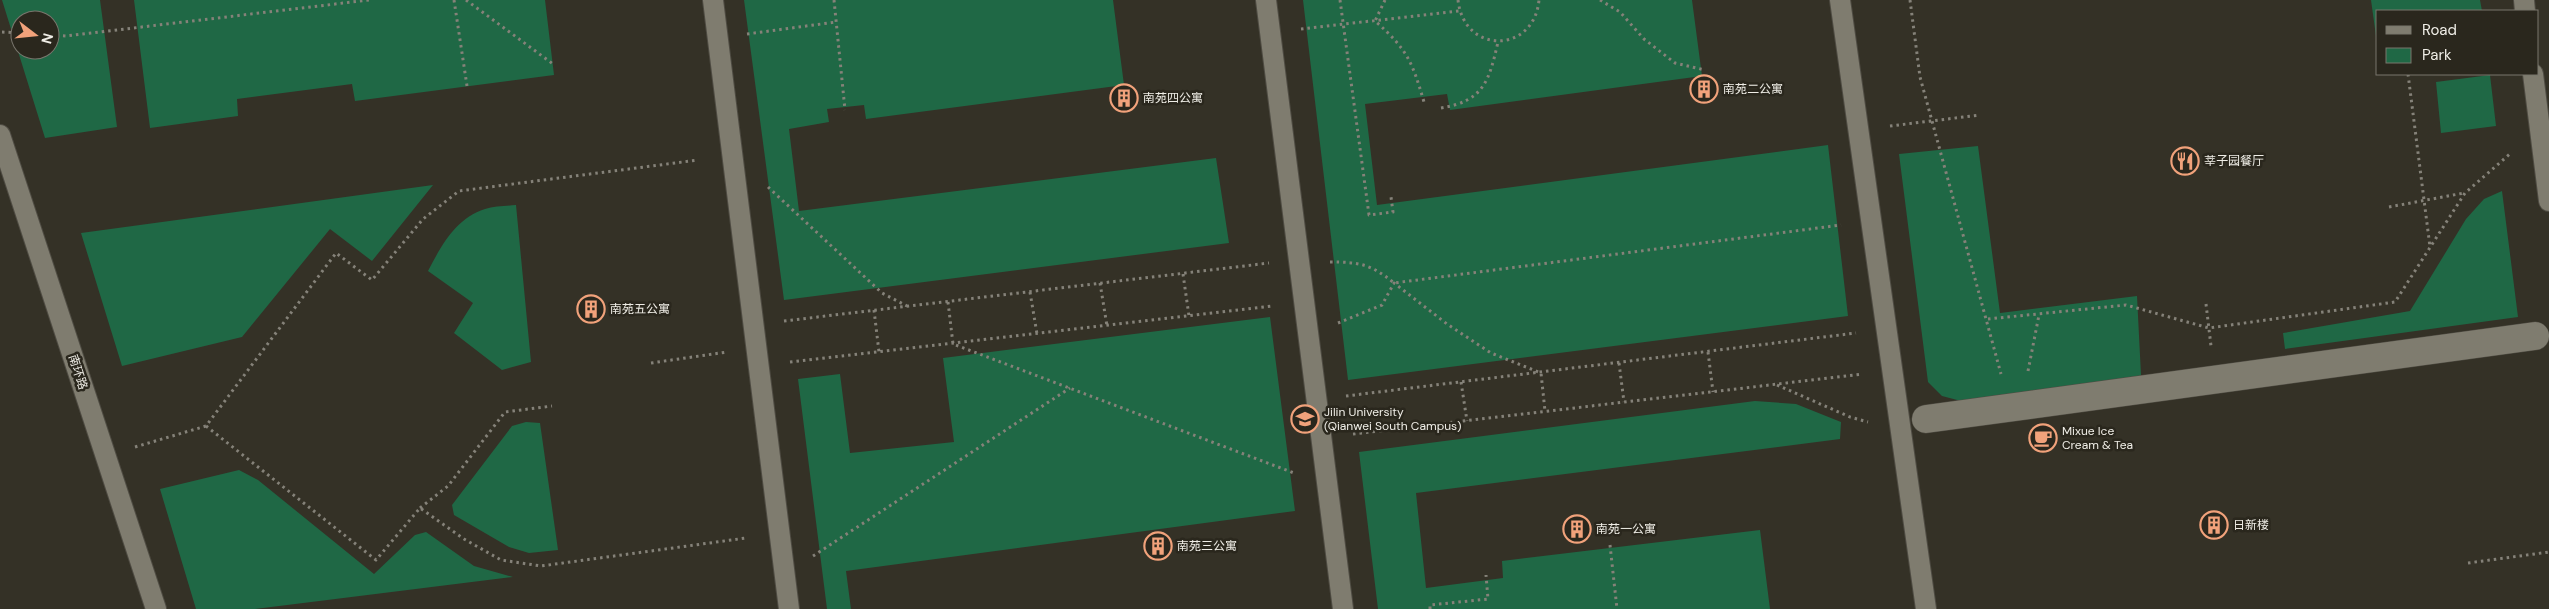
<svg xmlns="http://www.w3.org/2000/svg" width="2549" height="609" font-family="'DM Sans','Noto Sans SC',sans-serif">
<rect width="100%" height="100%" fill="#343126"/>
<path fill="#1f6845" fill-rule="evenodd" d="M2,0H100L117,127L45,138ZM20,20H50V50H20Z
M134,0H545L554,75L355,101L352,84L237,99L238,116L150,128Z
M744,0H1113L1124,85L866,119L864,105L827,109L829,122L789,129L799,211L1216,158L1229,243L784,300Z
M1303,0H1692L1702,76L1450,110L1447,94L1365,104L1377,205L1828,145L1848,316L1348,380Z
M2371,0H2480L2482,11H2378L2376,36Z
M2490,75L2496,126L2441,133L2436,82Z
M1978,146L2000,313L2137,296L2141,375L2129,383L1961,401L1942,396L1928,382L1899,154Z
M433,185L372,261L330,229L242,337L122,366L81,233Z
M2502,191L2518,317L2285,349L2283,333L2410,311L2466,219L2484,199Z
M516,205L531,362L502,370L454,333L473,303L428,271C441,246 456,218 485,209C494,206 506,206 516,205Z
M1270,317L1295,511L846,571L851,609H827L798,379L840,374L850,453L954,442L943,358Z
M1755,401L1796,404L1841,422L1840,439L1416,493L1426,588L1503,578L1502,561L1760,530L1770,609H1378L1359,452Z
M526,422L540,423L558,550L529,553L509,547L454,515L452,505L512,426Z
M239,470L258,480L374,574L415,535L426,532L474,566L513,577L255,609H196L160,489Z"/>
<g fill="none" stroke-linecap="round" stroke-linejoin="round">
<g stroke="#4f4c43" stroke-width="22">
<path id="lane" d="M713,0L789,609
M1266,0L1343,609
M1840,0L1926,609
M2524,0L2525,11
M2533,74L2549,201
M0,135L156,609"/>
</g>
<g stroke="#4f4c43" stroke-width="29">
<path id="street" d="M1926,419L2535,336"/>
</g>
<path stroke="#858279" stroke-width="3" stroke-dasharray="2.5 4" stroke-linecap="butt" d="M454,0L467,86
M466,0L553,64
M834,0L845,110
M1340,0L1369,215L1393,212L1391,197
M1385,0L1375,21C1407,49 1412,61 1424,102
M1458,0C1464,55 1534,54 1539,0
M1600,0L1620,12L1644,39L1675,63L1705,70
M1910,0L1920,77L2001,374
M1301,29L1459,11
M2,32L20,33
M747,34L836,22
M50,35L66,36L369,0
M2408,74L2430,247
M1441,108C1484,101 1489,81 1498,42
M1890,126L1980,115
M768,187L882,293L907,306
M2389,207L2464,193
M1330,262C1359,262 1371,264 1394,283L1841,225
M1183,274L1189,316
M1100,283L1107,326
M1030,292L1037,334
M948,302L953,344L1294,473
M2206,304L2211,346
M874,310L879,352
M1988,319L2126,305L2209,328L2395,302L2465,193L2511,153
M784,321L1269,263
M1338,323L1382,305L1394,283L1447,324L1491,353L1541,373L1545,411
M1708,352L1713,392
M790,362L1273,306
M651,363L727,352
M1619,363L1624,402
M2028,371L2039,315
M1461,382L1467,421
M1777,385L1850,417L1868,422
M1346,396L1856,333
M206,426L376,560L420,508L464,539L501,560L541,566L746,538
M1353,434L1863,374
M135,447L206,426L336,253L372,280L423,219L459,191L698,160
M420,508L448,486L505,412L552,406
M1610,545L1617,609
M813,556L1070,388
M2468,563L2549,552
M1430,609V605L1488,599L1486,575"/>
<use href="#lane" stroke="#7f7c6f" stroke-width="20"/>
<use href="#street" stroke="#7f7c6f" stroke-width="28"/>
</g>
<defs>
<g id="building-ring" transform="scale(1.4375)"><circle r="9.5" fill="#2a271d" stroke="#f1a27b" stroke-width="1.5"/><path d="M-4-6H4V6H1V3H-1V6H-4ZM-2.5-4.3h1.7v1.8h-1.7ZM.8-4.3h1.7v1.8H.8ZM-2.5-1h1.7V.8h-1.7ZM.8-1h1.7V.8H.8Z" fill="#f1a27b"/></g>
<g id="restaurant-ring" transform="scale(1.4375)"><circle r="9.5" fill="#2a271d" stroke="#f1a27b" stroke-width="1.5"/><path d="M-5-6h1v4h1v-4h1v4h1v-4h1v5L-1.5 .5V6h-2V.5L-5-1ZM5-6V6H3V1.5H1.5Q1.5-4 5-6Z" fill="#f1a27b"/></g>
<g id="university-ring" transform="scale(1.4375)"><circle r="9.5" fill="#2a271d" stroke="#f1a27b" stroke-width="1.5"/><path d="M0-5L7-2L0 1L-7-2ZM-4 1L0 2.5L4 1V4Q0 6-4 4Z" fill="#f1a27b"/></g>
<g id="cafe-ring" transform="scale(1.4375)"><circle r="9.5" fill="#2a271d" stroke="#f1a27b" stroke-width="1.5"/><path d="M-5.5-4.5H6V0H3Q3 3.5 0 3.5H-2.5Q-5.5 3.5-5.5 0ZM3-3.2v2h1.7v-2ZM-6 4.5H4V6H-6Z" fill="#f1a27b"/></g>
</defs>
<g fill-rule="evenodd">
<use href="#building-ring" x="1704" y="89"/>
<use href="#building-ring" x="1124" y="98"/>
<use href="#restaurant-ring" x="2185" y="161"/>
<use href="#building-ring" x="591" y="309"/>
<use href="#university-ring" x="1305" y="419"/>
<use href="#cafe-ring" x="2043" y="438"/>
<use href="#building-ring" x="2214" y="525"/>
<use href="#building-ring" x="1577" y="529"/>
<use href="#building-ring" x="1158" y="546"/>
</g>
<g text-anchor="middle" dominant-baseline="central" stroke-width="5" stroke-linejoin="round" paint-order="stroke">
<g font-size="12" fill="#efede6" stroke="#2a271d" text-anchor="start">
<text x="1723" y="89">南苑二公寓</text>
<text x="1143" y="98">南苑四公寓</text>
<text x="2204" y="161">莘子园餐厅</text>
<text x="610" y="309">南苑五公寓</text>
<text x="1324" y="412">Jilin University<tspan x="1324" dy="14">(Qianwei South Campus)</tspan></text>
<text x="2062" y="431">Mixue Ice<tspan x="2062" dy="14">Cream &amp; Tea</tspan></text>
<text x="2233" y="525">日新楼</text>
<text x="1596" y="529">南苑一公寓</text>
<text x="1177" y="546">南苑三公寓</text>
</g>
<g font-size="12" fill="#efede6" stroke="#2a271d">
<text transform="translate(78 372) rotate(72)">南环路</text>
</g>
</g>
<rect x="2376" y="10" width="162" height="65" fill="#2a271d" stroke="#79766d"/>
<rect x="2386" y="26" width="25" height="8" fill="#7f7c6f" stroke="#79766d"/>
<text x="2422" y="35" font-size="15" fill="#efede6">Road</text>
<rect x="2386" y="48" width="25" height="15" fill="#1f6845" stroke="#79766d"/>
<text x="2422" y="60" font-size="15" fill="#efede6">Park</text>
<g transform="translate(35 35) rotate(106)"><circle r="24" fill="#2a271d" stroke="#79766d"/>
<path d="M0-4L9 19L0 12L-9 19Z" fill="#f1a27b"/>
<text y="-8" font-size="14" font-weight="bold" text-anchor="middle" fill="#efede6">N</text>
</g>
</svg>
